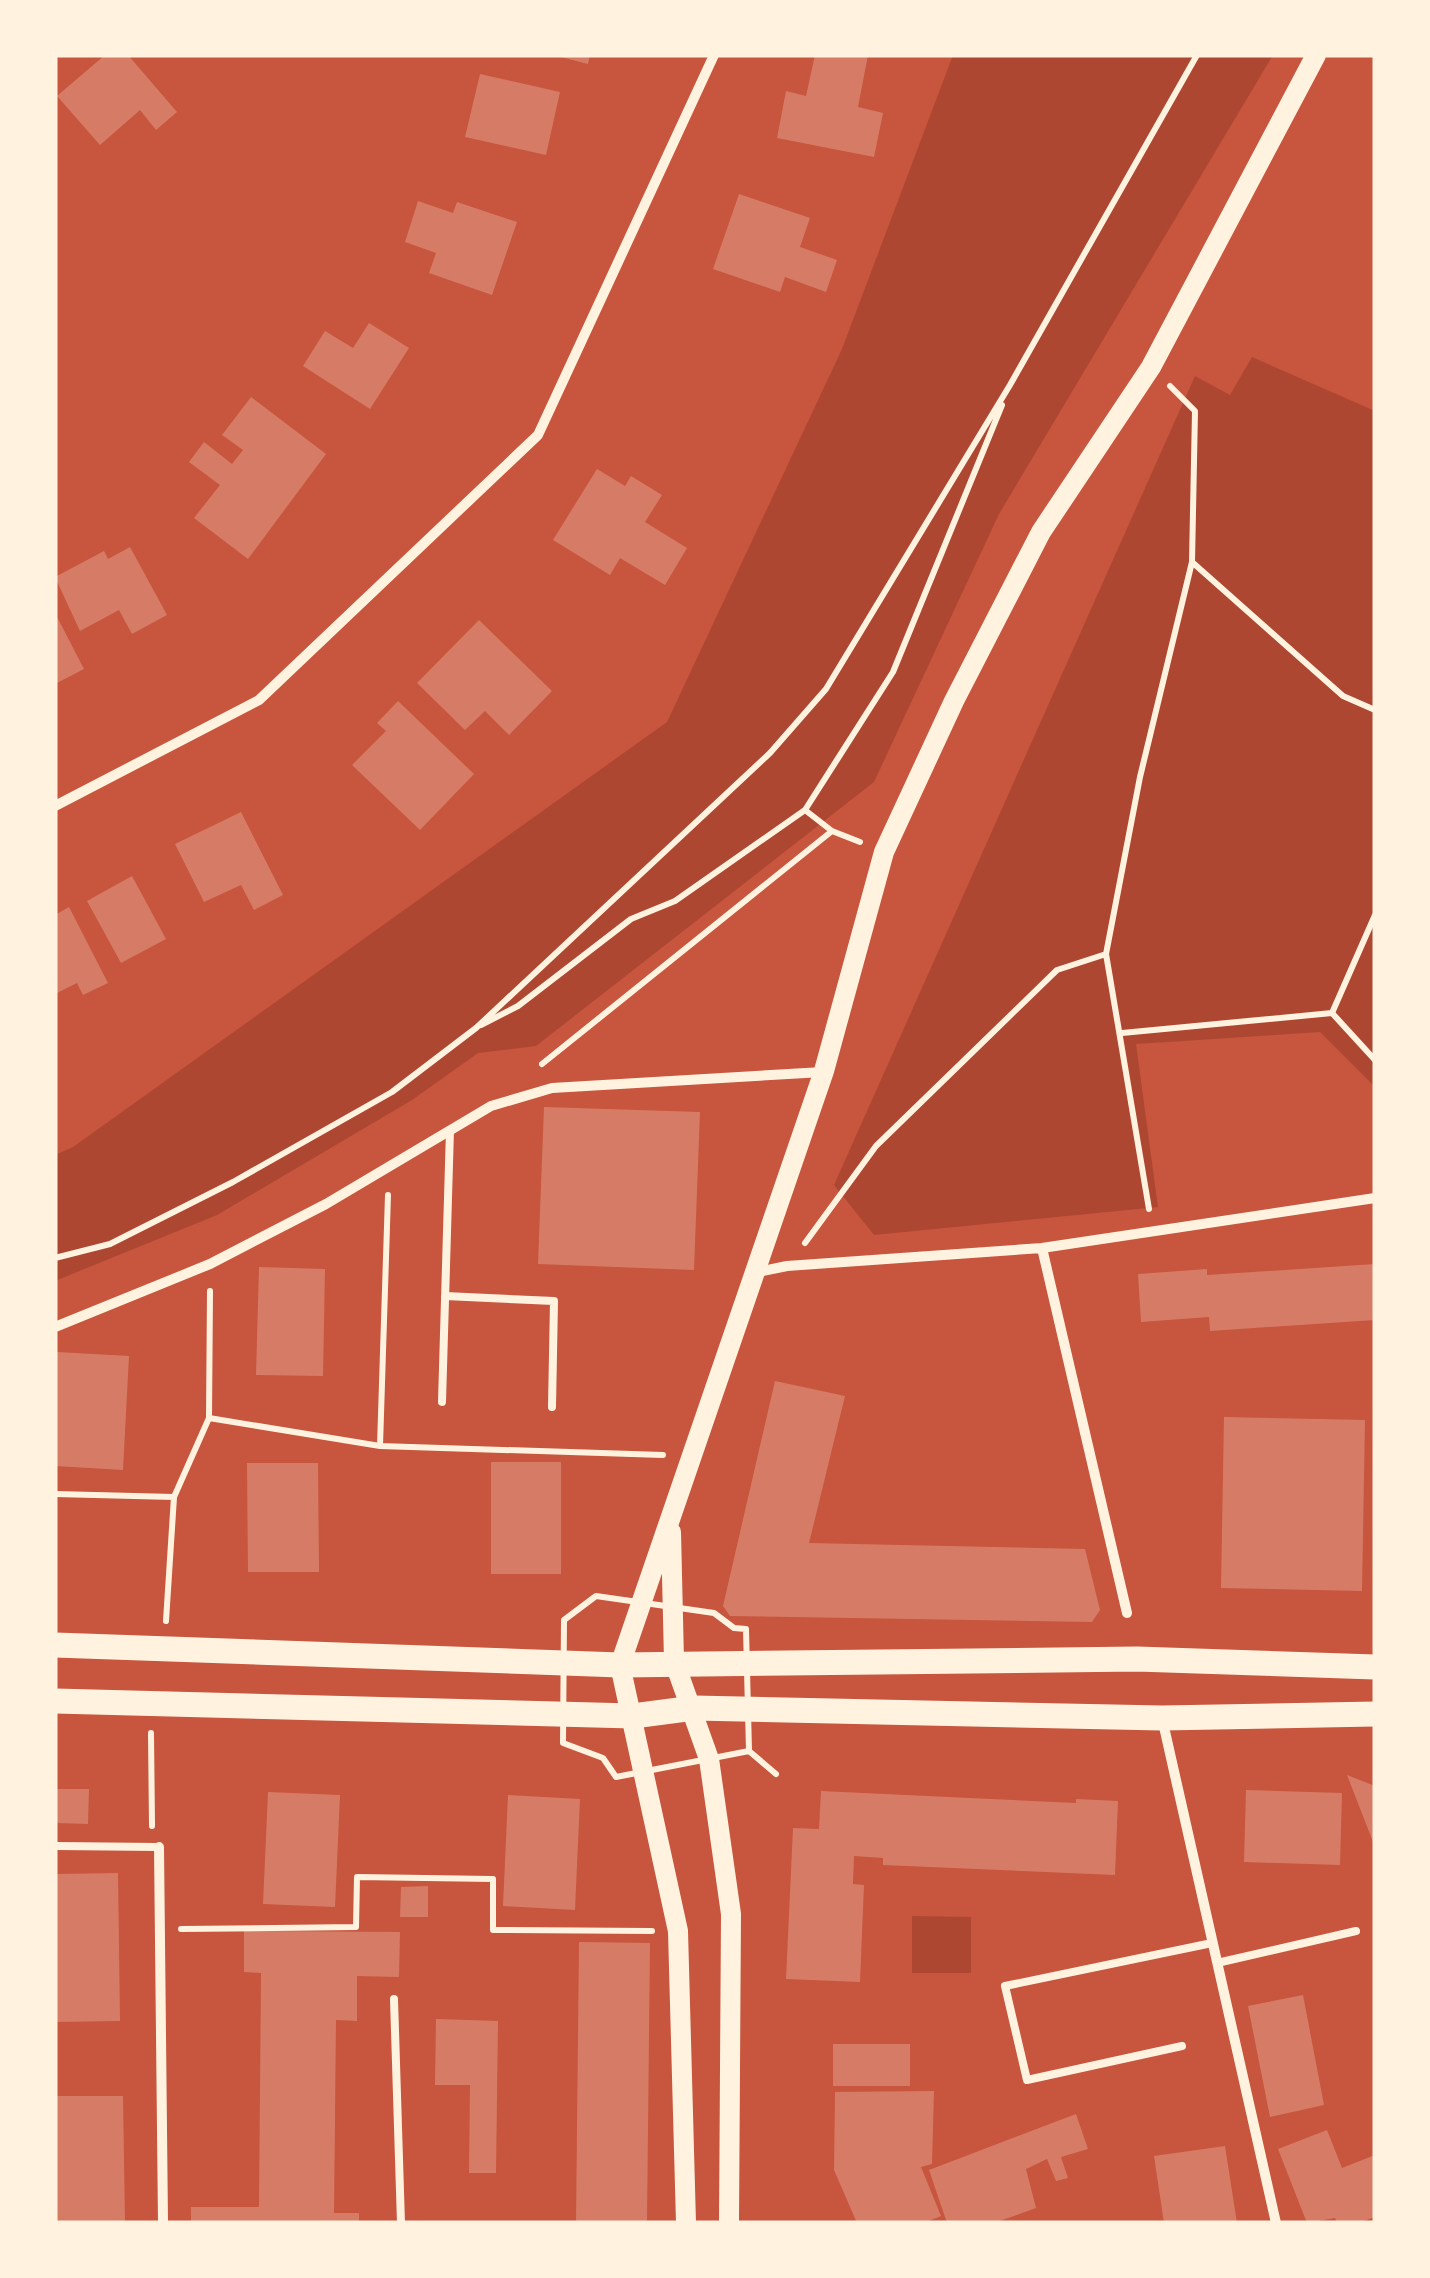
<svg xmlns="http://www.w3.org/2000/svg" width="1430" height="2278" font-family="'Golos Text',sans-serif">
<rect width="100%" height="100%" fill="#c8553d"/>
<path fill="#ae4732" d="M953,55H1273L999,514L874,782L536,1046L478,1053L412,1100L217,1215L55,1281V1155L73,1147L667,722L842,349Z
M1252,357L1375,411V1087L1320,1032L1136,1044L1158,1207L874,1235L834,1185L1195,376L1230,395Z
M912,1916L971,1917V1973H912Z"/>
<path fill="#d67c66" d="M105,55H128L177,112L156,130L140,110L100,145L57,96Z
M553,55H590L588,64Z
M815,55H868L858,107L883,113L874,157L777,138L786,91L806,96Z
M480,74L560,92L546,155L465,137Z
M739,194L810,218L800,247L837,260L826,292L785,277L780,292L713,269Z
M418,201L453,213L457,202L517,222L492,295L429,273L436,253L405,242Z
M369,323L409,348L370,409L303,366L325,331L353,348Z
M251,397L326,454L248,559L194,518L220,485L189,462L204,442L232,464L243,450L222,435Z
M597,469L625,486L631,476L662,495L645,522L687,548L665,585L620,558L610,575L553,540Z
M130,547L167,615L132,634L119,610L80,631L55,577L104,551L108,559Z
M55,613L84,669L55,684Z
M479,620L552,691L509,735L485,711L465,730L417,683Z
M398,701L474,774L420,830L352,765L386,731L377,723Z
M241,812L283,895L254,910L241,885L204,902L175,844Z
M132,876L166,939L121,963L87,901Z
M69,907L108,983L83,995L77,983L55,994V915Z
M544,1107L700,1112L694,1270L538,1264Z
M1375,1264V1320L1210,1331L1209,1317L1141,1322L1138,1274L1207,1269V1275Z
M259,1267L325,1269L323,1376L256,1375Z
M57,1352L129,1356L123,1470L55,1466Z
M775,1381L845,1396L809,1543L1085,1549L1100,1610L1092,1622L730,1616L723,1606Z
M1224,1417L1365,1420L1362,1591L1221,1588Z
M491,1462H561V1574H491Z
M247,1463H318L319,1572H248Z
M1347,1775L1375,1786V1847Z
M55,1789H89L88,1824L55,1823Z
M1246,1790L1342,1793L1340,1865L1244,1862Z
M821,1791L1076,1803V1799L1118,1801L1115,1875L883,1865V1858L854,1856L853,1884L864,1885L860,1982L786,1979L793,1828L819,1829Z
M268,1792L340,1795L335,1907L263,1904Z
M508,1795L580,1799L575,1910L503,1906Z
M118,1873L120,2021L55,2022V1874Z
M428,1886V1917H400L401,1887Z
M244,1931L400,1932L399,1977L357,1976V2021L336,2020L334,2213H359V2223H191V2207H259L261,1973L244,1972Z
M579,1942L650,1943L647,2223H576Z
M1303,1995L1324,2105L1270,2117L1248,2006Z
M436,2019L498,2021L496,2173H469L470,2085H435Z
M833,2044H910V2086H833Z
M934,2091L932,2164L921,2167L941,2216L924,2223H857L834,2170L835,2092Z
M55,2096H123L125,2223H55Z
M1076,2114L1088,2149L1061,2157L1068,2178L1056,2181L1047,2159L1026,2169L1036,2208L994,2223H947L929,2170Z
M1327,2130L1342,2168L1375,2155V2217L1358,2223H1337L1335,2218L1307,2223L1278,2149Z
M1225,2146L1237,2223H1164L1154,2156Z"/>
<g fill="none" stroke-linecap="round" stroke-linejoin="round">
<path stroke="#fff3e0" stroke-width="6" d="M1192,562L1343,696L1375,710
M805,810L832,831L860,842
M1106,954L1149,1209
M1332,1013L1375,915
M481,1025L518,1006L631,919L675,901L805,810L893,672L1002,405
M1122,1033L1332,1013L1375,1060
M542,1064L832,831
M805,1243L876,1146L1057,970L1106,954L1140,777L1192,562L1195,411L1170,386
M55,1258L110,1244L233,1182L392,1092L476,1028L770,753L826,689L1010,385L1197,55
M209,1418L380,1446L388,1195
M380,1446L663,1455
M55,1494L174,1497
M596,1596L714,1613L734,1628L746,1629L749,1751L616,1777L603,1758L563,1743L564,1620Z
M166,1621L174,1497L209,1418L210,1291
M151,1733L152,1826
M749,1751L776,1774
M181,1929L356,1927L357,1877L493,1879V1930L652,1931"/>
<path stroke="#fff3e0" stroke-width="8" d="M445,1296L554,1301L552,1407
M442,1402L450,1130
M55,1846L159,1847
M1217,1963L1356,1931
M394,1999L401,2223
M1182,2046L1027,2080L1005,1986L1212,1943"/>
<path stroke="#fff3e0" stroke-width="10" d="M55,806L259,700L538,435L714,55
M1042,1248L1127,1613
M753,1273L787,1266L1042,1248L1375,1198
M55,1327L210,1264L326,1204L491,1106L552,1088L823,1072
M1162,1718L1276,2223
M159,1847L163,2223"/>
<path stroke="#fff3e0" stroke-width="20" d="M671,1532L674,1661L709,1759L731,1914L729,2223
M686,2223L678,1931L620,1665L824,1071L884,852L954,701L1041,532L1151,367L1316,55"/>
<path stroke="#fff3e0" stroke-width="25" d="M55,1645L620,1665L1137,1659L1375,1667
M55,1701L633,1716L694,1708L1162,1718L1375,1714"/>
</g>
<rect width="1430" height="2278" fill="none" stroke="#fff3e0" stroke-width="115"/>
</svg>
